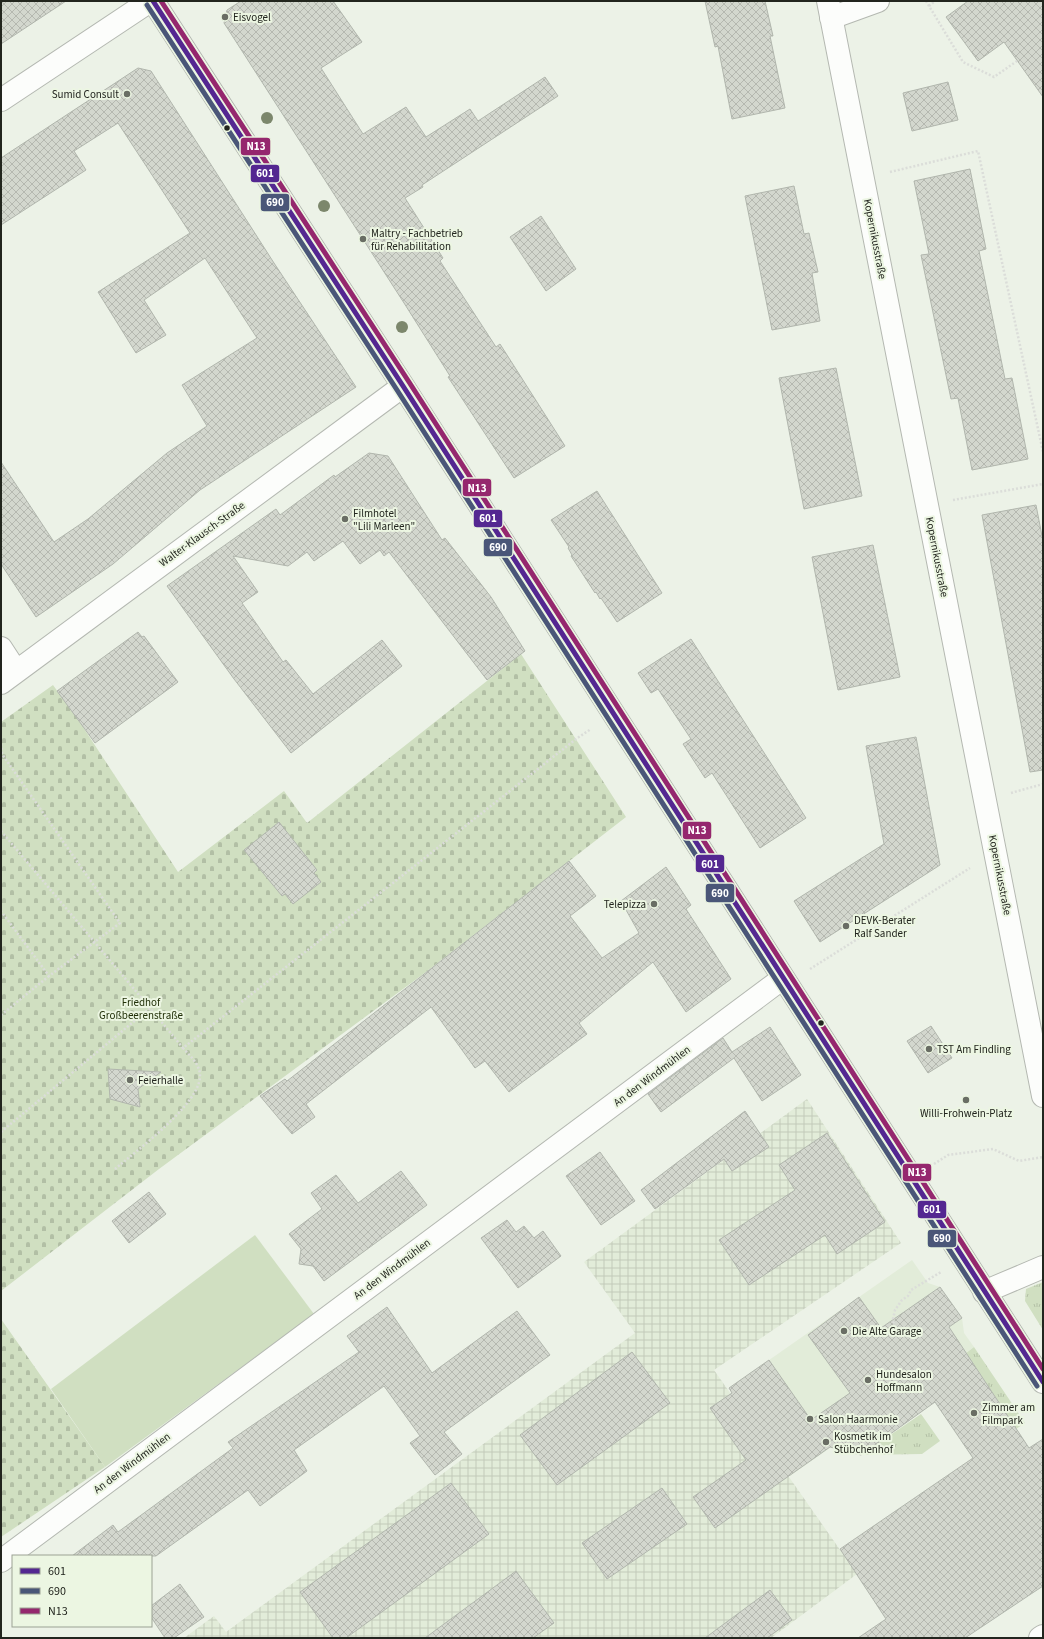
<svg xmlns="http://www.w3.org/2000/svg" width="1044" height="1639" font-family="'Source Sans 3',sans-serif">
<defs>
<pattern id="industrial-grid" width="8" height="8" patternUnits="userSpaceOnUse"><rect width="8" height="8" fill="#e2ecd9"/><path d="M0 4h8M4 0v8" fill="none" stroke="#c2caba"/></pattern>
<pattern id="grass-tufts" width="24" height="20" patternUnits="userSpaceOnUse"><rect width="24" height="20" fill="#d0dfc1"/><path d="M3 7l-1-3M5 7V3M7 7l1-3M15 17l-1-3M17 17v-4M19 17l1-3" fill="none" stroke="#b2bfa5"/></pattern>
<pattern id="cemetery-stones" width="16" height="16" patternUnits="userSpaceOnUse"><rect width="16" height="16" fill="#d0dfc1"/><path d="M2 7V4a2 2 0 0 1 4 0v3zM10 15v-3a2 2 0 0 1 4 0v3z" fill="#b2bfa5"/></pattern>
<pattern id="building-cross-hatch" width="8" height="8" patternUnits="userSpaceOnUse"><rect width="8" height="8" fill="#d3d7ce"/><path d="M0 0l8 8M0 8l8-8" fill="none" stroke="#b5b8b0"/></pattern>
</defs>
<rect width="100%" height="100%" fill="#ecf2e7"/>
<path fill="#e2ecd9" d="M912,1260L928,1283L940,1287L962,1318L964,1333L974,1347L790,1476L729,1388Z"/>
<path fill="url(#industrial-grid)" d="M807,1099L901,1243L714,1370L857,1574L771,1638H184L214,1616L226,1632L635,1333L584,1262Z"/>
<path fill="url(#grass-tufts)" d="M1043,1282V1330L1025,1301L1026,1289Z
M974,1347L1025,1423L1016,1429L966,1353Z
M921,1414L940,1441L922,1454L861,1455Z"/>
<path fill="url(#cemetery-stones)" d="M521,654L626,817L422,975L159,1169L1,1291V722L53,685L81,724L178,872L284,791L307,823Z
M1,1319L105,1467L1,1537Z"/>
<path fill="#d0dfc1" d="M255,1235L314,1314L105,1467L51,1389Z"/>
<path fill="url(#building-cross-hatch)" stroke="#b1b6ad" d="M1,1H66L1,44Z
M241,1H333L362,42L321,68L363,134L406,107L426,137L470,109L478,121L545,77L558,96L422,185L423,187L405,198L443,258L440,261L496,347L500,344L565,446L514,478L448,377L450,376L404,303L224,23L227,10Z
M705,1H765L773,36H770L785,108L732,119L718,46L715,47Z
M968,1H1043V97L1004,42L978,61L946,17Z
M138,68L151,71L274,263L356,387L200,490L113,564L36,617L1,564V462L54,542L88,519L167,453L207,426L182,385L257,338L205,258L144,300L166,335L136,353L98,292L190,233L118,123L74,151L86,170L1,225V158Z
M948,82L958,120L912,131L903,93Z
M970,169L986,249L979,251L1005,379L1012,378L1028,459L972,470L958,398L951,399L921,255L929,254L914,181Z
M794,186L804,234L809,233L818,272L812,273L820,321L772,330L745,196Z
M541,216L576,269L546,291L510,237Z
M836,368L862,496L804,509L779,378Z
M369,453L388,456L442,540L445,538L491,597L525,651L487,680L389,552L384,556L380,550L360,564L343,541L314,561L307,552L288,566L233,556L258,592L242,603L283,662L286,660L313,694L382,640L402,666L291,753L234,679L167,586L276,509L280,515L334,475L335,477Z
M597,491L662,593L617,622L601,598L600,599L596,592L595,593L571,556L572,555L568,548L569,547L551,520Z
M1036,505L1043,541V770L1030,772L982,515Z
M873,545L900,677L838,690L812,557Z
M138,632L142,637L144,636L178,682L95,743L57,691Z
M691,639L806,818L760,848L712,773L705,778L683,744L691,739L658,689L651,693L638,673Z
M916,737L940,865L820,942L794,901L884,844L866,746Z
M279,822L317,870L314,873L321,882L293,904L285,894L282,896L244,850Z
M569,861L596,896L570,916L602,958L639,933L621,901L666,867L691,905L686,909L731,979L686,1012L653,962L579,1023L587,1034L509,1092L485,1061L475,1068L431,1007L306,1104L315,1117L292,1134L260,1096L285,1079L287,1081Z
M931,1026L952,1058L928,1073L907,1041Z
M770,1027L801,1075L762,1101L734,1058L661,1112L648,1094L723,1038L732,1052Z
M108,1069L161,1072L138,1089L140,1107L110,1099Z
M745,1111L769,1147L732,1171L724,1159L655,1209L641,1190Z
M827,1133L885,1222L837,1254L825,1235L749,1285L719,1240L795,1190L779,1165Z
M600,1152L635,1201L601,1225L566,1176Z
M401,1171L427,1205L324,1281L313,1266L299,1264L301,1249L289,1234L322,1209L311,1193L336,1175L358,1203Z
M149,1192L166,1214L129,1243L112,1221Z
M507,1220L516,1232L524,1226L534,1238L543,1231L561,1256L518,1288L481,1238Z
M940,1287L962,1318L949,1327L1029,1448L1043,1439V1586L965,1638H858L886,1619L840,1549L973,1458L935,1402L861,1455L830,1447L715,1528L693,1497L746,1460L710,1408L732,1393L729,1388L769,1360L811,1420L850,1393L808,1335L859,1297L881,1328Z
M387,1307L432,1373L517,1311L550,1355L444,1432L462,1454L435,1475L410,1443L420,1436L384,1386L294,1450L307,1471L260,1506L248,1490L156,1556H72L113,1525L118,1532L233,1448L228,1442L359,1352L347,1336Z
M632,1352L670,1403L557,1485L520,1435Z
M451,1483L489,1534L346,1638H333L300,1592Z
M662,1488L687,1524L607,1579L582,1543Z
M516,1571L554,1623L533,1638H425Z
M180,1584L204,1617L174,1638H165L151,1617V1606Z
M770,1590L792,1620L767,1638H705Z"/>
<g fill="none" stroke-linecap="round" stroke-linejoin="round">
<g stroke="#b4b8b1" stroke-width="24">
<path id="minor" d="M153,1L403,386L1043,1382
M828,1L1043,1096
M831,18L878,1
M1,100L150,1
M1,648L16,671
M1,683L403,386
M984,1292L1043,1267
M1,1561L783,978
M1040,1638L1043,1636"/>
</g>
<path stroke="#dbddd9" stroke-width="2.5" stroke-dasharray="2 2" stroke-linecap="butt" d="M926,1L963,62L994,77L1017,61
M929,6L935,1
M890,172L978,151L1043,452
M953,500L1043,484
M1,744L2,754L120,923L49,976L1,911
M1011,793L1043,784
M1,831L150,1008
M810,969L970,868
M1,1015L49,976
M1,1132L150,1008L183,1048L576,739L591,729
M934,1164L948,1155L993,1149L1019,1161L1043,1157
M115,1169C136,1151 200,1104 200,1076C200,1064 190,1056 183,1048
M896,1335L893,1319L895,1310L902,1300L908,1296L911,1290L941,1272"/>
<use href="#minor" stroke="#fcfdfb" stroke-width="22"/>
<g stroke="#ecf6e2" stroke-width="8">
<path id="bus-1" d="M153,1L403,386L1043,1382"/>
</g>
<g stroke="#ecf6e2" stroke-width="8">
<path id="bus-2" d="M147,5L397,390L1037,1386"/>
</g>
<g stroke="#ecf6e2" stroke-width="8">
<path id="bus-3" d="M161,1L409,382L1043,1369"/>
</g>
<use href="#bus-1" stroke="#542791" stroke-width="5"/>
<use href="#bus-2" stroke="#4a5678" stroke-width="5"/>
<use href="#bus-3" stroke="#95276e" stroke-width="5"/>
</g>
<g fill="#7c876c">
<circle cx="267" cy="118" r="6"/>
<circle cx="324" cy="206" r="6"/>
<circle cx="402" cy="327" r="6"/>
</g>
<g fill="#696d64" stroke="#ecf6e2" stroke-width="1.5">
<circle cx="225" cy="17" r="4"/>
<circle cx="127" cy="94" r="4"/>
<circle cx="363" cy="239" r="4"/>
<circle cx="345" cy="519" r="4"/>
<circle cx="654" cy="904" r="4"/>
<circle cx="846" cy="926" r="4"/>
<circle cx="929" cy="1049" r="4"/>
<circle cx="130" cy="1080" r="4"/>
<circle cx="966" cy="1100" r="4"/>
<circle cx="844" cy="1331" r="4"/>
<circle cx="868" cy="1380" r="4"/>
<circle cx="974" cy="1413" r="4"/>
<circle cx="810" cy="1419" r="4"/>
<circle cx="826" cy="1442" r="4"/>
</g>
<g fill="#22251e" stroke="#ecf6e2" stroke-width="1.5">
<circle cx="227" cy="128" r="3.5"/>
<circle cx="821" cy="1023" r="3.5"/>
</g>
<g text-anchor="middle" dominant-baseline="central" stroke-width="4" stroke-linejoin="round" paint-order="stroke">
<g font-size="11" fill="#22251e" stroke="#ecf6e2" text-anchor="start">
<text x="233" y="17">Eisvogel</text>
<text x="119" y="94" text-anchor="end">Sumid Consult</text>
<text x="371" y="233">Maltry - Fachbetrieb<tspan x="371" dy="13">für Rehabilitation</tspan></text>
<text x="353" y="513">Filmhotel<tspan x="353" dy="13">"Lili Marleen"</tspan></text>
<text x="646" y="904" text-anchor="end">Telepizza</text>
<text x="854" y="920">DEVK-Berater<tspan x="854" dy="13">Ralf Sander</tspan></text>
<text x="937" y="1049">TST Am Findling</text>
<text x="138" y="1080">Feierhalle</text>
<text x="966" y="1113" text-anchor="middle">Willi-Frohwein-Platz</text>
<text x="852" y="1331">Die Alte Garage</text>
<text x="876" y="1374">Hundesalon<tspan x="876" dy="13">Hoffmann</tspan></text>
<text x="982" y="1407">Zimmer am<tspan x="982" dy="13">Filmpark</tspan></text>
<text x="818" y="1419">Salon Haarmonie</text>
<text x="834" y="1436">Kosmetik im<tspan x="834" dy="13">Stübchenhof</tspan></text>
</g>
<g font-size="11" fill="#22251e" stroke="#ecf6e2">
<text transform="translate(875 239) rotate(79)">Kopernikusstraße</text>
<text transform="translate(202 534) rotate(-36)">Walter-Klausch-Straße</text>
<text transform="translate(937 557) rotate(79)">Kopernikusstraße</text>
<text transform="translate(1000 875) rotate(79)">Kopernikusstraße</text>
<text transform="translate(652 1076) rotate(-37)">An den Windmühlen</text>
<text transform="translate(392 1269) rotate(-37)">An den Windmühlen</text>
<text transform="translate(132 1463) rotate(-37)">An den Windmühlen</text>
</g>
<g font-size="11" fill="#213008" stroke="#ecf6e2">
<text x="141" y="1002">Friedhof<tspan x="141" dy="13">Großbeerenstraße</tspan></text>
</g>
</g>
<g stroke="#ecf6e2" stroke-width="1.5">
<rect x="240" y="137" width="31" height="19" rx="4" fill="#95276e"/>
<rect x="250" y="164" width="30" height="19" rx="4" fill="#542791"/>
<rect x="260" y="193" width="30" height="19" rx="4" fill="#4a5678"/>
<rect x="462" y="478" width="30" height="19" rx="4" fill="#95276e"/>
<rect x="473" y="509" width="30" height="19" rx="4" fill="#542791"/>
<rect x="483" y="538" width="30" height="19" rx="4" fill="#4a5678"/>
<rect x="682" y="821" width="30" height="19" rx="4" fill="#95276e"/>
<rect x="695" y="854" width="30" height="19" rx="4" fill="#542791"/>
<rect x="705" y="883" width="30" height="20" rx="4" fill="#4a5678"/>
<rect x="902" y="1163" width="30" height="19" rx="4" fill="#95276e"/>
<rect x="917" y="1200" width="30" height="19" rx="4" fill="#542791"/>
<rect x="927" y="1229" width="30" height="19" rx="4" fill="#4a5678"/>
</g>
<g font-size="11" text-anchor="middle" font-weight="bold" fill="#fff">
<text x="256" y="150">N13</text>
<text x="265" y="177">601</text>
<text x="275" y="206">690</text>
<text x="477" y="492">N13</text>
<text x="488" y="522">601</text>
<text x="498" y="551">690</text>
<text x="697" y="834">N13</text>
<text x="710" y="868">601</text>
<text x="720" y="897">690</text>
<text x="917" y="1176">N13</text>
<text x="932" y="1213">601</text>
<text x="942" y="1242">690</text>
</g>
<rect width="1044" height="1639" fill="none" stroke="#22251e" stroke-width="4"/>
<rect x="12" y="1555" width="140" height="72" fill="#ecf6e2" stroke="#9ba294"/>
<rect x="20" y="1568" width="20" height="6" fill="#542791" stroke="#9ba294"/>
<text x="48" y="1575" font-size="12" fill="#22251e">601</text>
<rect x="20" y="1588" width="20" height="6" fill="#4a5678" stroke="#9ba294"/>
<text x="48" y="1595" font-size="12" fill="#22251e">690</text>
<rect x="20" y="1608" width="20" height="6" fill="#95276e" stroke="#9ba294"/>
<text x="48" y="1615" font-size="12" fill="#22251e">N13</text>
</svg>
